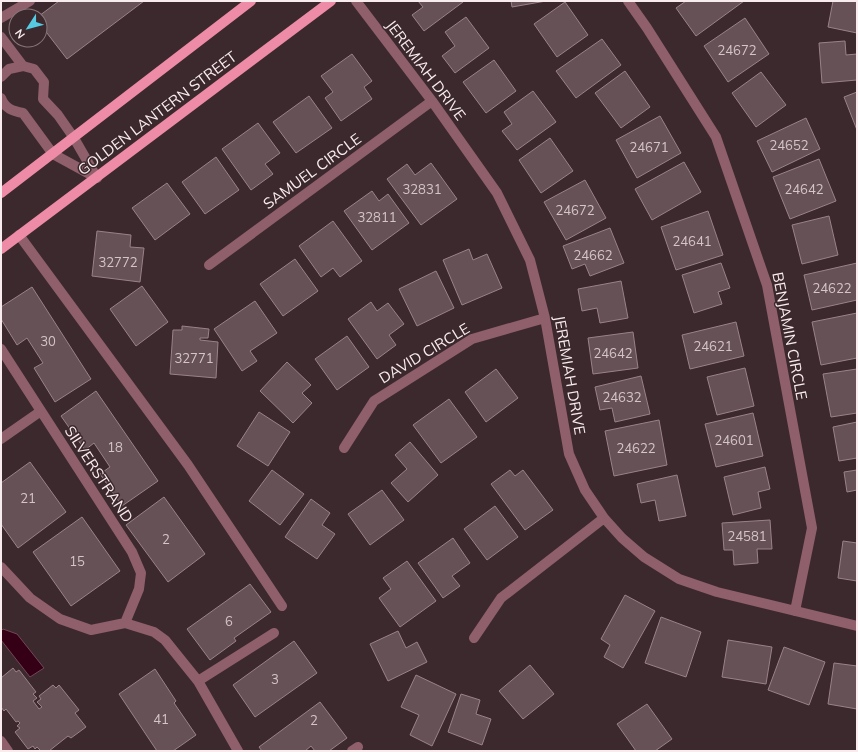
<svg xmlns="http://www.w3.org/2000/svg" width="858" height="752" font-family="Mulish,sans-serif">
<rect width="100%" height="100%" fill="#3c292e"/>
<path fill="#350015" stroke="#704756" d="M3,629L17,634L44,668L30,677L1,640V631Z"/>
<path fill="#665156" stroke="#9a8388" d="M59,1H144L67,59L40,24V16H39Z
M418,1H463V2L424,31L412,15L423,7Z
M511,1H546L512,7Z
M686,1H744L696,36L676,8Z
M833,1H857V33L828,27Z
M565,2L588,35L557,57L534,24Z
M466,17L489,48L455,73L442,56L455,46L445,32Z
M745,18L769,54L728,82L704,46Z
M602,39L621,65L576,98L556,71Z
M845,41L846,55L857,54V80L822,83L819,43Z
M352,54L372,81L364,87L372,99L341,121L325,98L333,92L321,76Z
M494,60L516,91L486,113L463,82Z
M625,71L650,107L621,128L595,93Z
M761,72L786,105L756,127L732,93Z
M533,91L556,122L517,150L502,131L512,124L504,112Z
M857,92V130L844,97Z
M309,96L332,128L296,153L273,122Z
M660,116L681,153L637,178L616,140Z
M806,118L820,149L772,172L757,141Z
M258,123L280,153L265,164L273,174L251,190L222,149Z
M550,138L573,171L541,193L519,160Z
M216,157L239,190L205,214L182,182Z
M819,159L836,201L790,219L773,177Z
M684,162L701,192L652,220L635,189Z
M431,163L457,199L421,225L387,179L407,164L415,175Z
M585,180L606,218L566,240L544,202Z
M167,183L190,214L155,240L132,208Z
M372,191L379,201L388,194L409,223L372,250L344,211Z
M708,211L723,255L676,270L661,227Z
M829,216L838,255L802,264L792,225Z
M333,221L362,261L340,277L333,268L321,277L299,246Z
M610,228L624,263L590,276L585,264L572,269L563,246Z
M97,231L131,235L130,247L144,248L140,282L92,276Z
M469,249L473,260L487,254L502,288L462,305L443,260Z
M295,259L318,291L283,316L260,284Z
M721,263L730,288L718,292L722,304L694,313L682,275Z
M857,263V300L812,310L804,275Z
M436,271L454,308L417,326L399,289Z
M621,281L628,318L600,323L597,308L582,311L578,289Z
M142,286L168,322L136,346L110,309Z
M32,287L91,379L55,402L34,368L43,363L27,338L17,345L1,319V307Z
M255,301L277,333L250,351L257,361L242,371L214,329Z
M371,302L377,311L388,303L404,324L389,335L396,345L377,359L348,319Z
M857,313V358L821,365L812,322Z
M736,322L744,356L690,369L682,335Z
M182,326L209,329L208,338H200V340L218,342L216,378L170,374L173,330H182Z
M633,332L638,368L593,374L588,338Z
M347,336L369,367L337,390L315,359Z
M287,362L311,385L302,393L312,403L293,423L260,391Z
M745,368L754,406L717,415L707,377Z
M496,369L518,398L486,422L465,392Z
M857,369V413L831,417L823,374Z
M641,376L650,414L615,422L612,408L600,410L595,387Z
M96,391L158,481L122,506L100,474L110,467L94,443L85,450L61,416Z
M449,399L477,437L441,463L413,425Z
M259,412L290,432L268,466L237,446Z
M753,413L763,456L716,467L705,424Z
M659,420L667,465L614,476L605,431Z
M857,422V458L839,461L833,427Z
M410,442L438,475L408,502L391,483L407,469L395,455Z
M30,462L66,512L18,548L1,524V483Z
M765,467L770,489L758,492L761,508L733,515L724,477Z
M272,470L304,494L280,525L249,501Z
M510,470L515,476L523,470L553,510L525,530L491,484Z
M857,470V490L847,492L844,472Z
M677,475L686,516L659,521L655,500L641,503L637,484Z
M382,490L404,520L370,545L348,514Z
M164,497L205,554L168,582L126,525Z
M311,499L330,513L322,525L335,534L317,559L285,537Z
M495,506L518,537L487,560L464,529Z
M82,517L120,571L71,606L33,552Z
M770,520L772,549H757L758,563L734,565L733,550H724L722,523Z
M453,538L470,563L452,576L460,586L443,598L418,563Z
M843,541L857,543V581L838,578Z
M407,561L436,601L400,627L379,598L391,589L383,578Z
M250,584L271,612L234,638L236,641L210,660L187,629Z
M625,595L655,611L623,668L604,657L610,645L601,639Z
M661,617L701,632L686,677L645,663Z
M398,631L406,648L417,642L427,662L388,681L370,644Z
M728,640L772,647L766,684L722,677Z
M294,641L317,673L255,717L233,685Z
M784,647L825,662L809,705L768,690Z
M834,663L857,666V709L828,704Z
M530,665L554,694L523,719L499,691Z
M13,668L16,672L19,670L36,692L33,694L37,698L33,701L39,709L42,707L37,702L41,699L39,696L53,685L56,688L59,685L79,710L75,713L86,727L71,738L68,736L49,751H41L37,747L35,749L33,746L28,749L15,732L20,728L17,726L20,723L18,721L16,722L6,709L4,711L1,707V678Z
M155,669L176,701L174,703L196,735L173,751H157L119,694Z
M416,675L456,694L432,746L410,735L419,715L401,707Z
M461,694L480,700L476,714L491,719L482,745L448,732Z
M320,702L347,738L329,751H315L311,746L305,751H262L259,747Z
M647,704L672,739L655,751H636L617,724Z"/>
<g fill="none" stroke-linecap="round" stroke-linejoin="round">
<path stroke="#8f5f6b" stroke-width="10" d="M356,1L432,101L497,193L530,260L545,318L569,454L585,490L604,518L622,538L644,557L679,579L717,592L857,626
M628,1L647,28L716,137L767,285L812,528L795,611
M1,18L30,1
M1,37L23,66L34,69L44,82L43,99L58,115L74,138L97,178
M1,77L9,69L23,66
M1,98C5,109 13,111 23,113L53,154L97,178
M19,235L188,465L282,606
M209,265L432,101
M1,349L132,552L141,573L139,589L125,623
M1,439L41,411
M344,448L374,401L472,339L545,318
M1,567L30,598L60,619L91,630L125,623L154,632L165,640L198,681L238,751
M474,638L501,598L604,518
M198,681L274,633
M1,741L8,751
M352,751L358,747"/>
<path stroke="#ee8ba7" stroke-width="10" d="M1,193L251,1
M1,249L331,1"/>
</g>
<g text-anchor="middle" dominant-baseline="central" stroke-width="3" stroke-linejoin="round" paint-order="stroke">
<g font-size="13" fill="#d4c5c9">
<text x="737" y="50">24672</text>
<text x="789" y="145">24652</text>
<text x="649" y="147">24671</text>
<text x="422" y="189">32831</text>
<text x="804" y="189">24642</text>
<text x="575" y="210">24672</text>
<text x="377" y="217">32811</text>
<text x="692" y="241">24641</text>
<text x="593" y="255">24662</text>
<text x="118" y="262">32772</text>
<text x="832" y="288">24622</text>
<text x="48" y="341">30</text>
<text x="713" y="346">24621</text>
<text x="613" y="353">24642</text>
<text x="194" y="358">32771</text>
<text x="622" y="397">24632</text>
<text x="734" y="440">24601</text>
<text x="115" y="447">18</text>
<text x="636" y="448">24622</text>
<text x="28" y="498">21</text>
<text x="747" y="536">24581</text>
<text x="166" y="539">2</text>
<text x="77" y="561">15</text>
<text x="229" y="621">6</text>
<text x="275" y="679">3</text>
<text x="161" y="719">41</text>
<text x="314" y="720">2</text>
</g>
<g font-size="15" fill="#f9ecef" stroke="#3c292e">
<text transform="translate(426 70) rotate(53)">JEREMIAH DRIVE</text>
<text transform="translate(157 113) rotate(-37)">GOLDEN LANTERN STREET</text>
<text transform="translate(312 171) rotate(-36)">SAMUEL CIRCLE</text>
<text transform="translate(790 336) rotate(79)">BENJAMIN CIRCLE</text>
<text transform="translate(424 353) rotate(-31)">DAVID CIRCLE</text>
<text transform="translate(570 375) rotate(80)">JEREMIAH DRIVE</text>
<text transform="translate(99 474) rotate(57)">SILVERSTRAND</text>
</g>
</g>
<rect width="858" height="752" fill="none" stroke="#f9ecef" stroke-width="4"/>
<g transform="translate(28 28) rotate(234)"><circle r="19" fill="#3c292e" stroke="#88777b"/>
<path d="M0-3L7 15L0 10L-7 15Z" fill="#55cae0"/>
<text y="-6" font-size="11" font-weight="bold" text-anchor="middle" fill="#f9ecef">N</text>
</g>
</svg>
